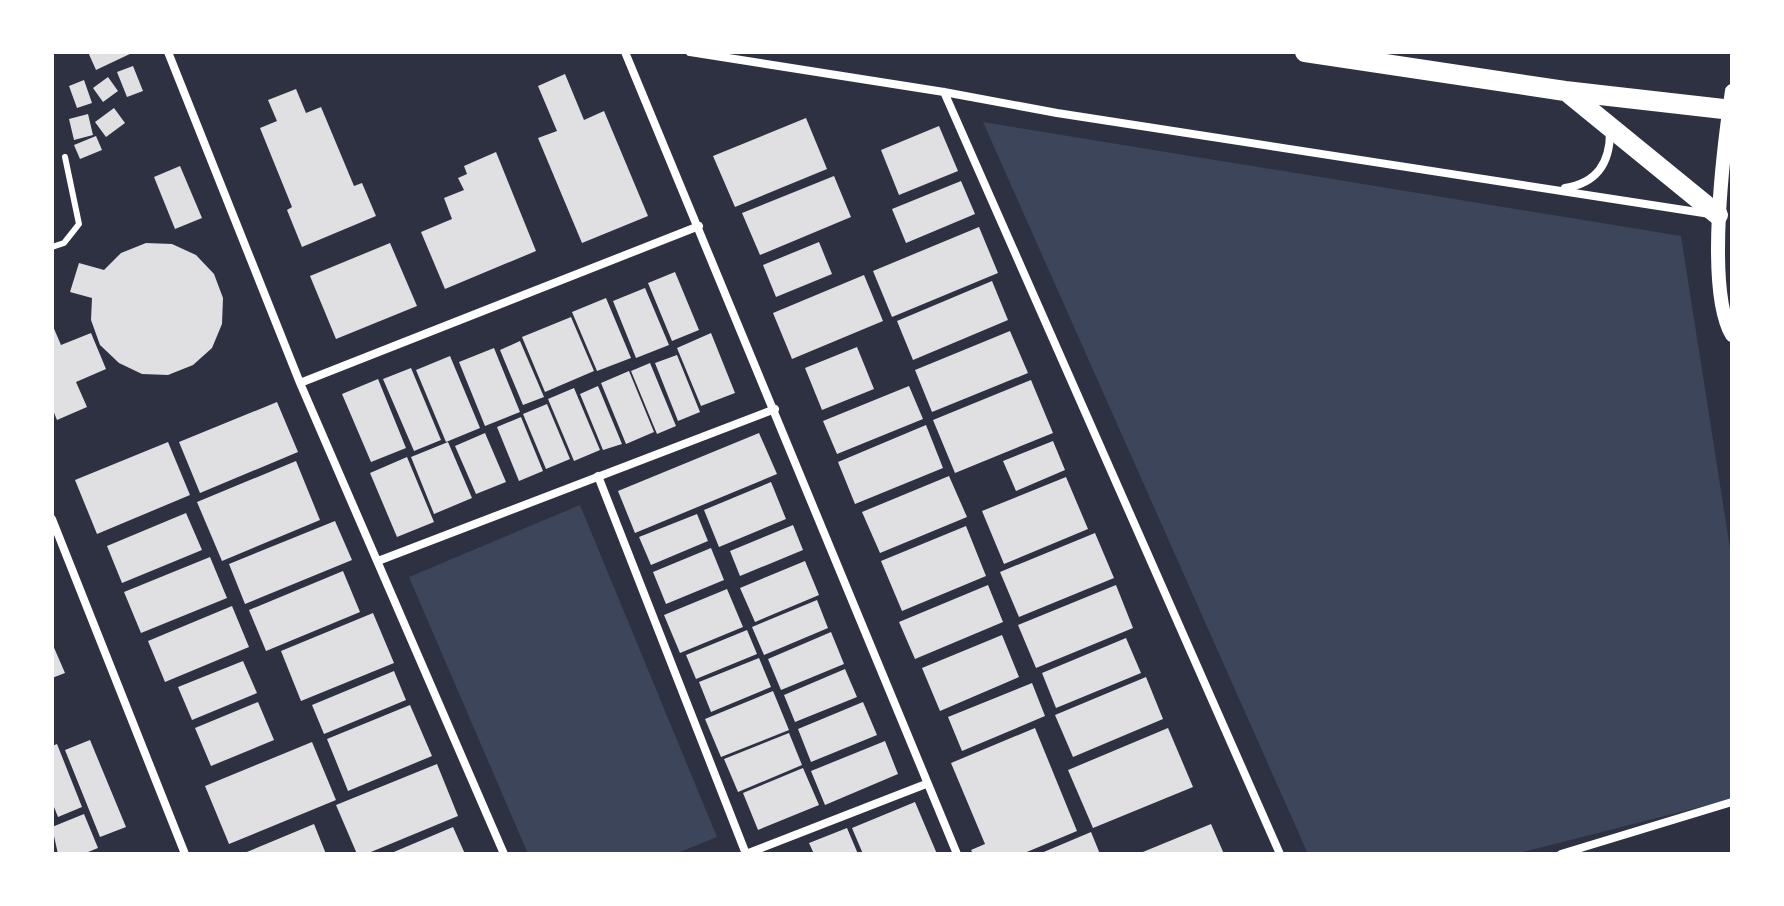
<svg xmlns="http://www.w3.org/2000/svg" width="1784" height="906" font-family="Ubuntu,sans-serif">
<rect width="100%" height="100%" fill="#2d3142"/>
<path fill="#3c4559" d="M983,122L1681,236L1732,561V799L1515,854H1308Z
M580,505L717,837L675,854H528L409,577Z"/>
<path fill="#e0e0e3" d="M88,52H134L96,70Z
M133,66L143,91L127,97L117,72Z
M565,74L584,120L604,111L648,216L582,243L538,138L557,131L538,86Z
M108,77L118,91L103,102L93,88Z
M84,80L92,103L77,108L69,86Z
M296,89L306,113L321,107L354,186L362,183L376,216L302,247L287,210L292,207L260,128L277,121L268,100Z
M114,108L125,123L106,137L95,122Z
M88,114L93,135L74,140L69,119Z
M806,118L827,169L735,207L713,156Z
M939,126L958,171L899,195L881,150Z
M96,136L102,150L80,159L74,145Z
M496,152L536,251L445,289L421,232L452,219L444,198L464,190L458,178L467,174L464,166Z
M180,166L202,218L175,229L154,177Z
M834,176L851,217L760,255L742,213Z
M961,181L975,214L906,243L892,209Z
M979,227L998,273L892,317L873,271Z
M819,242L832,274L776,297L763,265Z
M146,243L172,244L196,255L214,274L223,298L222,324L212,348L193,365L168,375L142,374L119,363L100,345L91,320L92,298L70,292L79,263L104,270L121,253Z
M390,243L417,306L336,339L310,276Z
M675,272L699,330L672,341L648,283Z
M864,275L883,321L792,359L773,313Z
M992,281L1008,320L913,360L897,321Z
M645,288L669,345L636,358L613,301Z
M606,298L631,358L597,371L572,312Z
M571,317L594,371L545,392L522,337Z
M52,324L61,345L91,333L106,369L76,382L87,407L57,420L52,408Z
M1010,331L1028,373L932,412L915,370Z
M711,333L735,393L701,406L677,348Z
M520,341L544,397L523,405L500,350Z
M857,347L874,389L822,410L805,368Z
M494,348L520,412L485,426L459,362Z
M677,355L700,412L678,421L655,363Z
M450,356L480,428L446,442L416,370Z
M650,363L676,426L657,434L631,371Z
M411,368L441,440L414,451L383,379Z
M629,371L654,432L626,444L601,383Z
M378,379L406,448L371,462L342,394Z
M1031,380L1053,433L955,473L933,420Z
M598,386L622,444L603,450L580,394Z
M909,386L923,419L837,454L823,421Z
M574,388L600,450L574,461L548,399Z
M277,402L298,452L200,493L179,442Z
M547,404L570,459L546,469L523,414Z
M521,417L543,471L519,481L497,427Z
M926,425L943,468L855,504L838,462Z
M485,433L506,482L476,494L455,446Z
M759,433L777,474L635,533L618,491Z
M1053,441L1065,470L1016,491L1003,461Z
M168,442L190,495L97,534L75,480Z
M448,442L472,498L434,514L411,457Z
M407,457L434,522L397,537L370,473Z
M296,461L320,520L222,561L197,502Z
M949,476L967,517L880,553L862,512Z
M1066,477L1088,529L1004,564L982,511Z
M771,482L786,519L719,547L704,510Z
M186,513L202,550L122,583L107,546Z
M697,514L708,541L651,565L639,537Z
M335,521L352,560L245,604L229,564Z
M793,525L803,550L740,576L730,551Z
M966,526L986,576L902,611L881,561Z
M1095,533L1114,578L1019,617L1000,572Z
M711,548L724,580L666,604L653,572Z
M210,557L227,598L141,633L124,592Z
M805,561L819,595L755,622L740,588Z
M343,571L360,612L266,651L249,610Z
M988,585L1003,622L915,659L899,622Z
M1116,585L1133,628L1036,668L1018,625Z
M727,589L743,627L680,653L664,615Z
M817,600L828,628L764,655L752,627Z
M232,606L249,647L165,682L148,641Z
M373,613L394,663L301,701L281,651Z
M747,630L757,654L696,679L686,655Z
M831,632L844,664L781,690L768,659Z
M1002,635L1019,677L940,711L922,668Z
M1126,638L1141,673L1056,708L1042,673Z
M52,643L65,673L52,678Z
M759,658L771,687L711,712L699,682Z
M243,661L257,693L192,720L178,687Z
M845,669L857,697L795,722L784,695Z
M394,671L406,700L324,734L312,705Z
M1146,677L1163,719L1073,757L1055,715Z
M1032,683L1045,716L962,751L948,717Z
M773,691L789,730L721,757L705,719Z
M258,702L274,740L211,766L195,728Z
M863,702L877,735L811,762L798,729Z
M410,705L432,756L348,791L327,739Z
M1035,728L1077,831L1022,854H973L971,850L985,844L951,763Z
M1168,728L1193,787L1093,828L1068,770Z
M789,733L802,765L738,792L724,759Z
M90,740L126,827L100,837L65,750Z
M885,741L898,774L825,805L811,771Z
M312,742L336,800L229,844L205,786Z
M57,744L82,807L58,817L52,802V746Z
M437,764L458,816L366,854H357L336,805Z
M803,768L819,805L758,830L743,793Z
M915,802L937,854H863L852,828Z
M84,814L98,848L83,854H58L52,827Z
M314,824L326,854H242Z
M1211,824L1224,854H1138Z
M453,827L465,854H389Z
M847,828L858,854H814L809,843Z
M1091,832L1100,854H1039Z"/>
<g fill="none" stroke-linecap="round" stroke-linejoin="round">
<path stroke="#fff" stroke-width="6" d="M52,247L64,243L79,224L65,157"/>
<path stroke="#fff" stroke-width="8" d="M168,52L300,383L504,854
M625,52L957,854
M690,52L944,92L1057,113L1710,214
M944,92L1280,854
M1565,188C1597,183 1610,163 1610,132
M300,383L699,226
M598,476L746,854
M52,519L185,854
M378,561L775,409
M746,854L926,784
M1561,854L1732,802"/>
<path stroke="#fff" stroke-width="14" d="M1732,91C1724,145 1705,290 1732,335"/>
<path stroke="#fff" stroke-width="20" d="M1305,52L1565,91L1732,110
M1566,91L1718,215"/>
</g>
<rect width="1784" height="906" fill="none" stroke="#ffffff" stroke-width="108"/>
</svg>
